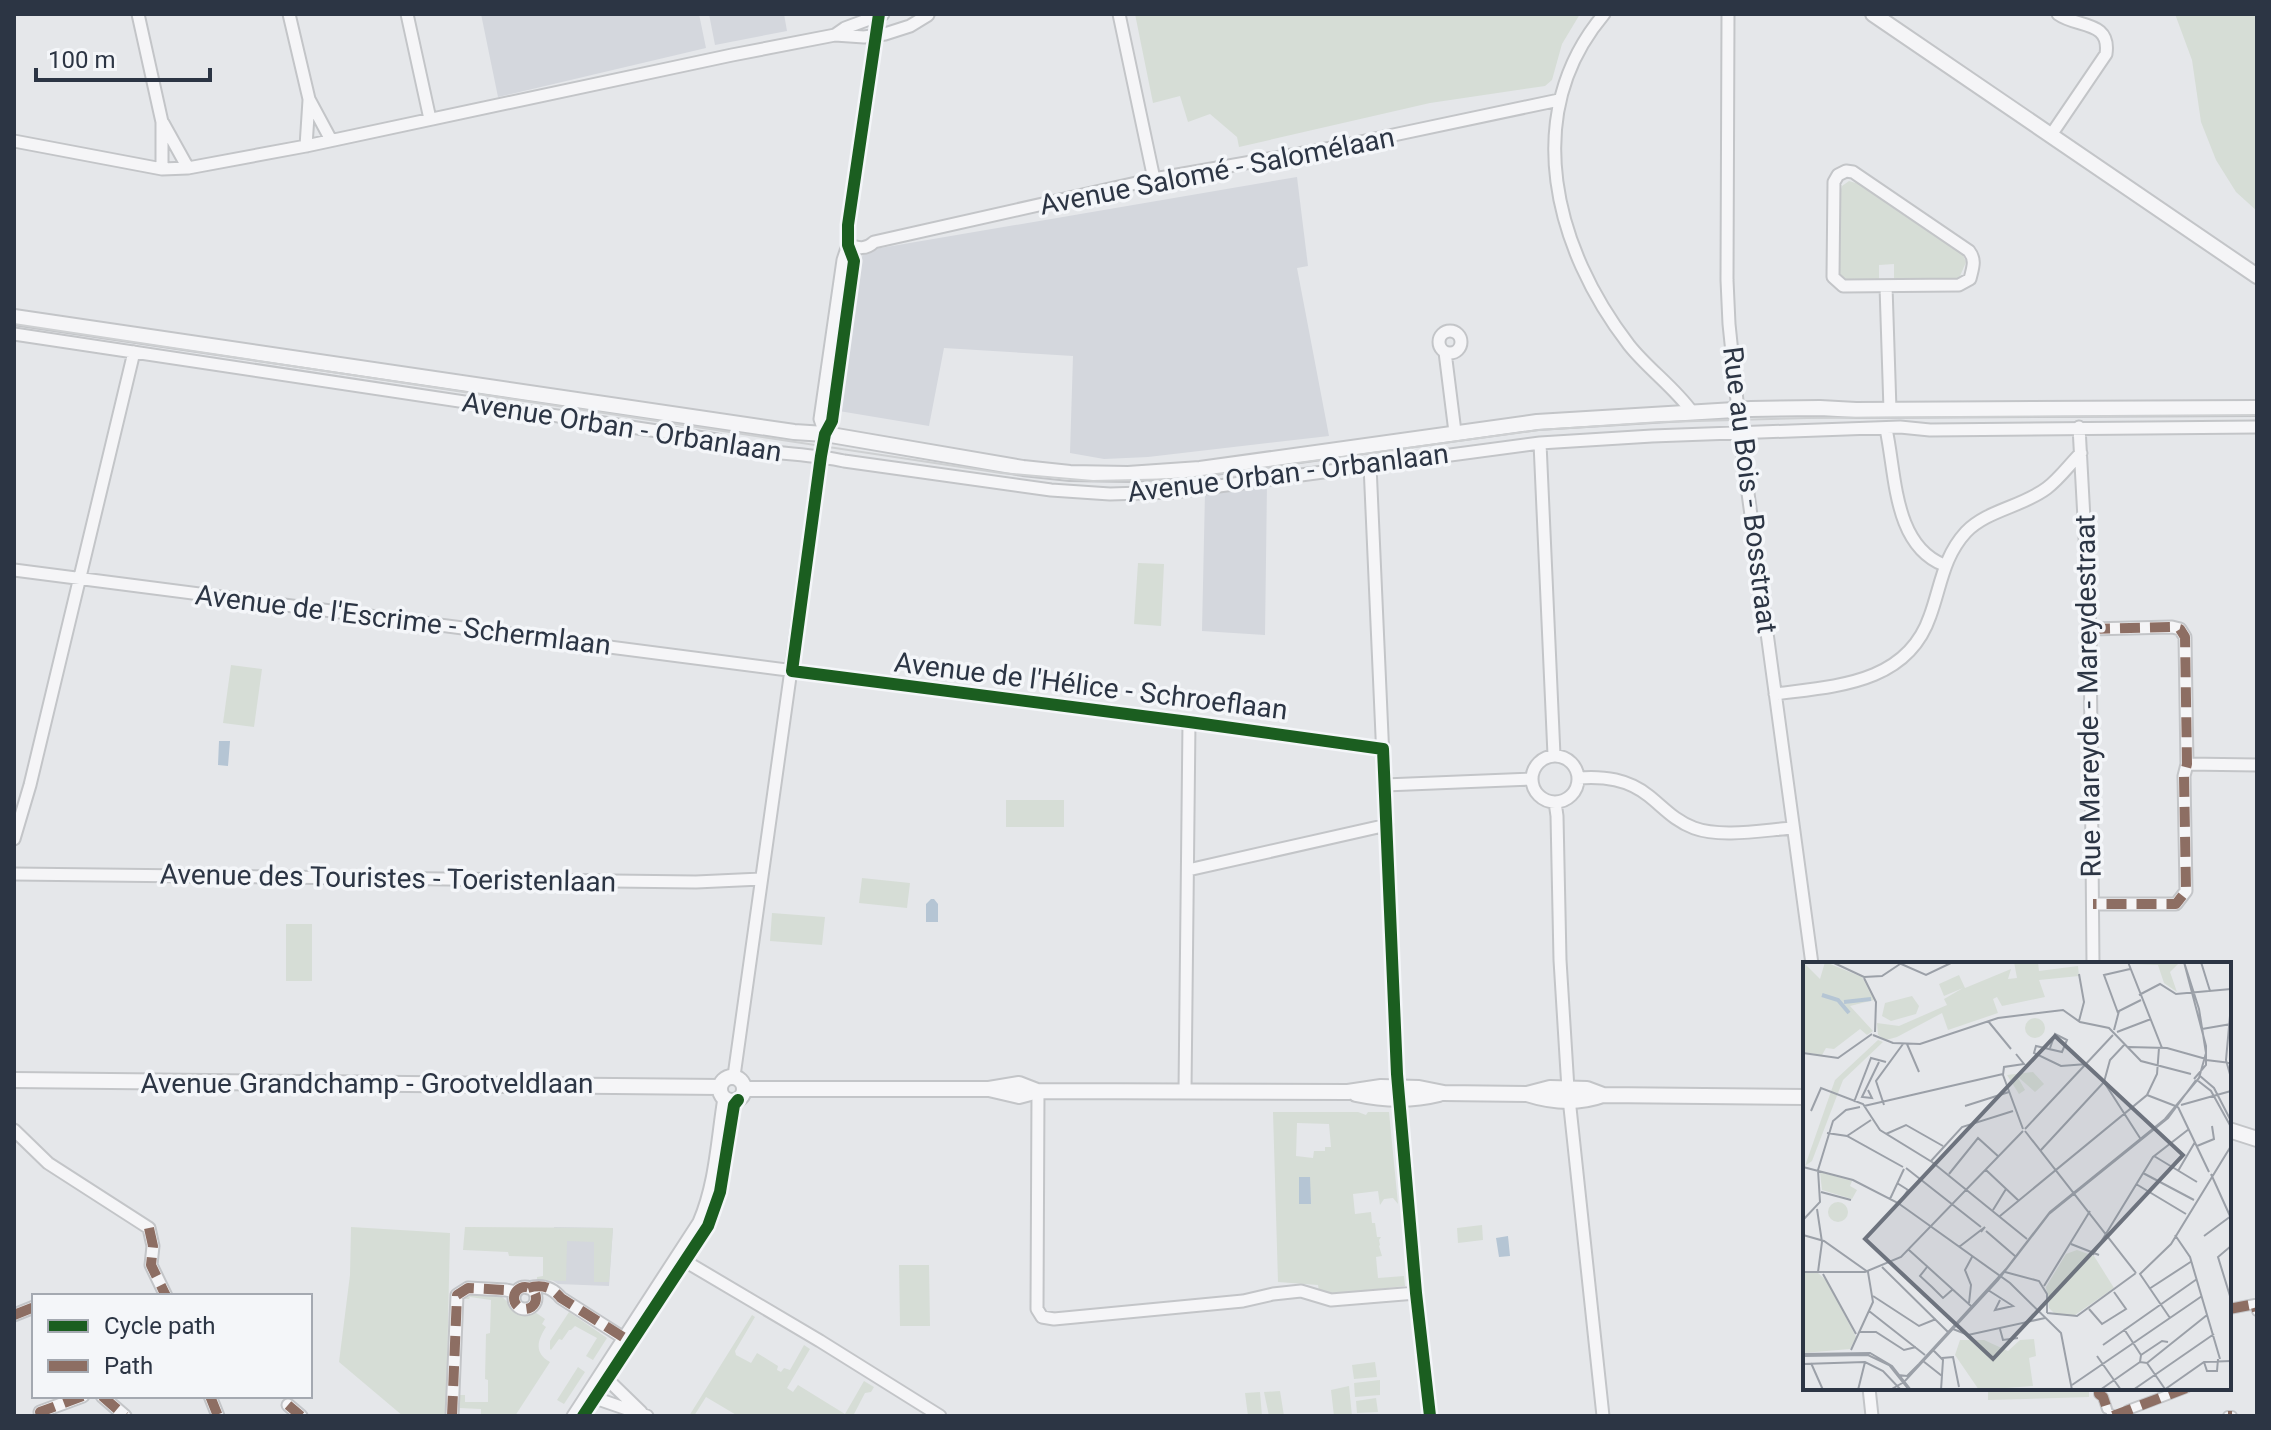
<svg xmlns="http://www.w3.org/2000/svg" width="2271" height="1430" font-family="Roboto,sans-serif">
<rect width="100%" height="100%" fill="#e5e7ea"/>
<path fill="#d4d7dd" d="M481,14H699L706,48L498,97Z
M709,14H784L787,31L715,45Z
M1297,177L1308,266L1297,268L1329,436L1148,457L1104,459L1070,453L1073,356L944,348L929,426L839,411L863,251Z
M1267,484L1265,635L1202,631L1205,492Z
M554,1227L613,1228L609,1286L558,1284L552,1280Z"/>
<path fill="#d6ddd6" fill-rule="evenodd" d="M1135,14H1580L1562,44L1552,80L1545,86L1430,103L1239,147L1237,137L1210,114L1188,122L1180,96L1153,103Z
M2175,14H2257V211L2236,192L2216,160L2201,122L2192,60Z
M1849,181L1859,184L1963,255L1966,262L1960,276L1958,278L1894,280V264L1879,265V279L1844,280L1840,276V193L1842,186Z
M1138,563L1164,564L1161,626L1134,624Z
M231,665L262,669L254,727L223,723Z
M1006,800H1064V827H1006Z
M862,878L910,883L907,908L859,903Z
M772,913L825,917L822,945L770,941Z
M286,924H312V981H286Z
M1273,1112H1358L1366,1115L1368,1112H1389L1398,1204L1393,1198L1384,1199L1380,1205L1378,1191L1353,1194L1355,1214L1371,1212L1372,1223H1375L1377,1237H1381L1379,1240L1380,1245L1379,1246L1382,1256L1376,1257L1378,1278L1404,1276L1405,1286L1335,1294L1319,1291L1318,1285L1278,1282ZM1297,1123L1329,1124L1331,1147H1325V1151H1314L1313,1158L1296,1156Z
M1482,1225L1483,1240L1458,1243L1457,1228Z
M351,1227L450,1233L446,1416H403L339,1362L350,1275Z
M465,1227L613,1228L609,1282H594V1242L567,1241L566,1281L537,1280V1277L543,1276V1257L509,1256L508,1252L463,1250Z
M899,1265H929L930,1326H900Z
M475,1293C483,1293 496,1291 502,1297C515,1306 511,1322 535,1312L545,1319L542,1324L546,1327C537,1341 534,1353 550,1362L515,1416H481V1409L459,1408V1395H465V1402H488V1380L485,1379L486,1334L490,1333L491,1300L470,1297L469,1299H464Z
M569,1312L607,1338L593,1360L586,1356L597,1338L575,1326L571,1330H569L562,1340L559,1339L551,1350L550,1349V1341Z
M752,1315L755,1317L735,1351L736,1355L751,1363L757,1353L778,1366L777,1370L781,1372L784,1368L790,1370L804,1345L810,1349L787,1388L793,1392L798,1385L845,1414L864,1381L874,1387L871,1392L865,1393L853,1416H738L706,1397L694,1416H689Z
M1375,1362L1377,1377L1354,1379L1352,1365Z
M578,1367L585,1372L564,1404L557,1400Z
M1380,1380V1395L1355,1397L1354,1383Z
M1349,1386L1352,1416H1334L1331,1390Z
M1988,1388H2089V1397L1988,1400Z
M1280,1391L1284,1416H1269L1264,1392Z
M1260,1392L1262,1416H1248L1245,1393Z
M1376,1398L1378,1412L1357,1413L1356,1401Z"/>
<path fill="#b5c5d4" d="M219,741H230L228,766L218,765Z
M931,899H934L938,904V922H926V904Z
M1299,1177H1310L1311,1204H1299Z
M1508,1236L1510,1256L1499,1257L1496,1238Z"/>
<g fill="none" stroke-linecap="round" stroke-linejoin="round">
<path stroke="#c0c3c9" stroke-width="8" stroke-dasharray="8 4" stroke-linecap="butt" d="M2113,1416L2128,1410"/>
<g stroke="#c3c5c8" stroke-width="12">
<path id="pedestrian" d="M2229,1309L2255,1304L2257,1311
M2099,1388V1394L2103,1397L2107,1409
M2128,1410L2186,1388
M2111,1414L2112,1416
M2228,1416H2232"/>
</g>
<g stroke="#c3c5c8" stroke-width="15">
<path id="minor" d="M138,14L162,122V169
M289,14L309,99L331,140
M407,14L430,119
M1119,14L1154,179
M1604,14C1519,115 1555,249 1629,345C1648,369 1674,387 1692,412
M1728,14L1727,280L1729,324L1742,449L1812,964
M835,35L845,28L883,14
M163,123L188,168
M2051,135L2106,54C2111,20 2077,28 2058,14
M14,141L162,169L188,168L306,146L732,55L835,35L864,37L885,34L910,26L928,15
M306,146L309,100
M1846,171L1853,172L1969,251C1976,260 1973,267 1970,279L1959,285L1843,286L1833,277L1834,182L1838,175Z
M848,245C858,248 866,250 874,242L1154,179L1332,148L1559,100
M1886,286L1890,410
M1439 342a11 11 0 1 1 22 0a11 11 0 1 1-22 0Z
M14,334L717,440C757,455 802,452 844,461L1051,490L1110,494L1174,492L1540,443L1652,436L1900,427L1930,430L2257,427
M1445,352L1455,432
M2079,427L2090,629L2093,964
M1886,429C1896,474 1893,545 1944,565
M825,434L820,419L843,260L848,245
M1540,443L1554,755
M1370,465L1397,1074L1416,1293L1430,1416
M14,570L1189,722L1383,749
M2090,629L2172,627L2180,629L2185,637L2187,764L2184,776L2186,891L2176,904H2093
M1775,694C1835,686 1907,684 1930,616C1941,586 1943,557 1966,532C1987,510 2022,507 2047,488C2059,479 2070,464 2081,453
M1532 779a23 23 0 1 1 46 0a23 23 0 1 1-46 0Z
M2187,764L2257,765
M1578,778C1604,776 1628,779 1649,796C1664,808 1675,821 1694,828C1721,838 1764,830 1793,828
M1385,785L1531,779
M1555,802L1557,816L1560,960L1568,1089L1603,1416
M14,839L30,785L134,352
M1188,870L1387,825
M14,874L696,882L761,879
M734,1076L821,456L825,434L832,421L854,261L848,245V225L879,14
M1038,1091L1037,1309L1042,1317L1054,1319L1243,1301L1273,1294L1301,1291L1331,1300L1416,1293
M1185,1091L1189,722
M14,1130L48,1163L149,1228L153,1246L151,1265L166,1296
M678,1257L820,1341L940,1416
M514 1298a11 11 0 1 1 22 0a11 11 0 1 1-22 0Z
M528,1288C542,1284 552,1287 561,1298L630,1342
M14,1315L34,1307
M603,1379H607L641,1412
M1869,1388L1872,1416
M593,1394L595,1398L647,1416
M102,1396L125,1416
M210,1396L218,1416
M288,1405L301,1416
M42,1416L40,1412L83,1396
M452,1416L457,1295L468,1288L506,1290L516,1292
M573,1416L699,1222C716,1182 717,1140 724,1098
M583,1416L708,1226L720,1192L734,1105L738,1100"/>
</g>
<g stroke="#c3c5c8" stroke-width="18">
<path id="tertiary" d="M1873,14L2257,276
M14,317L794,432L825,434L1023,468L1070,473L1128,474L1200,469L1537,422L1751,409L1820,408L1856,410L2257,408
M720 1089a12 12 0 1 1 24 0a12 12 0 1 1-24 0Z
M14,1080L720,1087
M745,1089H989L1019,1084L1037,1091
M989,1089L1019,1096L1038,1091L1348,1092L1381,1087L1419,1088L1444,1093L1527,1094L1550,1088L1587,1089L1603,1095L1805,1097
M1356,1094C1384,1100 1411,1101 1439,1094
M1527,1094C1552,1102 1578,1104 1603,1095
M2229,1130L2257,1139"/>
</g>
<use href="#pedestrian" stroke="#f5f5f7" stroke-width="8"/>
<use href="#minor" stroke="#f5f5f7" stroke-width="11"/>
<use href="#tertiary" stroke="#f5f5f7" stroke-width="14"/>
<path stroke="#ced0d2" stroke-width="2" d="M14,324L1001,473L1093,481L1180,479L1539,430L1661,422L1807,418L2257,415"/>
<path stroke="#8d6e63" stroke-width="10" stroke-dasharray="20 10" stroke-linecap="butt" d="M2090,629L2172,627L2180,629L2185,637L2187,764L2184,776L2186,891L2176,904H2093
M149,1228L153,1246L151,1265L166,1296
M514 1298a11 11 0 1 1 22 0a11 11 0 1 1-22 0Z
M528,1288C542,1284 552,1287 561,1298L631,1342
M2229,1309L2255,1304L2257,1311
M14,1315L34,1307
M2099,1388V1394L2103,1397L2107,1409
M102,1396L125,1416
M210,1396L218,1416
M288,1405L301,1416
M42,1416L40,1412L83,1396
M452,1416L457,1295L468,1288L506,1290L516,1292
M2113,1416L2186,1388
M2228,1416H2232"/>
<g stroke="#f4f6f9" stroke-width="17">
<path id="cycleway" d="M879,14L848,225V245L854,261L832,421L825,434L821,456L792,671L1189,722L1383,749L1397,1074L1416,1293L1430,1416
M583,1416L708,1226L720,1192L734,1105L738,1100"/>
</g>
<use href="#cycleway" stroke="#1b5e20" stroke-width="12"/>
</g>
<g text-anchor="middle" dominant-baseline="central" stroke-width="7" stroke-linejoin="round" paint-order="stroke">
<g font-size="28" fill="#2c3544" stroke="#f4f6f9">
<text transform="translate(1217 171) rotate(-11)">Avenue Salomé - Salomélaan</text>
<text transform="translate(622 427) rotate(9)">Avenue Orban - Orbanlaan</text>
<text transform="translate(1288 473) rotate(-7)">Avenue Orban - Orbanlaan</text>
<text transform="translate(1750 490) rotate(83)">Rue au Bois - Bosstraat</text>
<text transform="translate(403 620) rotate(7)">Avenue de l'Escrime - Schermlaan</text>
<text transform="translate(1091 686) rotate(7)">Avenue de l'Hélice - Schroeflaan</text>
<text transform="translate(2088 696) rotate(-91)">Rue Mareyde - Mareydestraat</text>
<text transform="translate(388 878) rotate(1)">Avenue des Touristes - Toeristenlaan</text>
<text x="367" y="1083">Avenue Grandchamp - Grootveldlaan</text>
</g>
</g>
<g transform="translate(1803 962)">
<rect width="428" height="428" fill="#e5e7ea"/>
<path d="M0,0L17,17L22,0L59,15L71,38L47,44L70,69L64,73L57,67L31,87L23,86L19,93L0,90ZM211,0H235L236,9L275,4L276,14L236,18L242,35L199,44L194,35L190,37L195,51L145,68L139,51L94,75L83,78L75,73L74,61L96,64L144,43L141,37L160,26L141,34L136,22L156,13L162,26L208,7L205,17L214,16ZM377,0L367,10L374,30L361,21L355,3L327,2ZM109,34L116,44L113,52L88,59L79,54L82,41ZM222 66a10 10 0 1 1 20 0a10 10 0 1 1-20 0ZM75,78L80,80L40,118L9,199L2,204L32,118ZM230,110L241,122L232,130L214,114L222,128L216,132L204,113ZM17,210L49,219L47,224L54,228L49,237L19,228ZM25 250a10 10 0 1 1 20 0a10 10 0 1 1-20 0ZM274,288L291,294L311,326L272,353H253L246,346L243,325L263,292ZM0,311H15L24,319L53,375L47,387L0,391ZM231,377L233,394L226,396L230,424L176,428L152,393L157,378H181L205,389L217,378Z" fill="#d6ddd6"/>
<path fill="none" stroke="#b5c5d4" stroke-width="4" d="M19,33L35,38L46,51M41,40L68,37"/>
<path fill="none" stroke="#9ba0a8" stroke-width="2" d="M29,0L61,15L79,14L100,0M325,0L359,86M381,0L403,84V103L391,117M398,0L407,29M96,1L123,13L150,0M61,16L73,40L72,70M336,33L357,22L373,32L428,27M428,43L423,98L428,116M315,51L301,13L327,7M185,59L208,87M276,59L281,40L276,12M399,67L428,62M311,68L316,49L338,38M314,70L348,57M70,73L90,81L117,82L195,56L260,48L277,60L306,66L338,99L388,112M104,82L116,110M325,85L364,86L403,97M247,86L252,72L264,78L259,90L233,84L231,91L258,104L284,102M0,91L35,96L69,72M213,92L221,102L201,105L200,113L220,167M403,98L428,101M397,114L411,126L428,159M394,118L408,129L428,165M301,120L337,176M301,120L307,98L322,82M65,128L69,136L59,135L76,100M344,133L375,145M51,140L68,96L83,100M81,143L73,119L100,82M378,143L428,129M61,144L200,112M162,144L206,130M375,145L406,210M8,149L18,126L60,142L77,168L129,200L224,277M222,167L310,73M222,169L333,311M24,171L44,174L100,205M83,172L103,163L140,184M44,174L68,158M394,184L411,177L409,164M238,188L301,120M351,194L394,220M128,199L159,165L210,149M0,205L50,218L95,241L207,321L258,371L269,428M103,206L178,265M15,208L30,159L43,148L57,145M183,208L216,239M375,209L392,180M340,211L391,238M146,212L175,176L196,195M408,212L427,254M94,221L105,228L96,242M333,222L383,252M18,230L48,238M87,237L101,207M14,247L19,280L15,310M190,248L203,227M197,254L344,133L354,112L356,86M0,258L17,240L15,208M183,269L212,294M0,273L21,279L65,310L70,340L48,388M372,273L387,295L417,397M401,274L428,254M268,282L296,293M428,284L415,295L427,334L428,363M156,285L182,265L178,270M106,288L168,344M290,293L350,195L386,167M79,305L146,371M124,305L117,314L129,325L140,336L149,328M0,310H62L98,295L220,169M202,310L236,319L244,332V351M20,312L53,372M241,324L287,249M346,327L389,299M185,328L210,344L192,348L197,338M70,334L116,364L133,357M166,341L168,323L162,308L169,295M286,347L299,362L323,347L311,330M66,349L122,393M244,351L274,354L333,311M367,356L337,312L368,282L428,184M150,367L165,373L242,356M197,367L200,378L215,376M321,367L338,393M56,370H73L101,388L113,385M300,383L394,317M130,388L140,398L138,428M0,392L67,391L89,404L108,428M0,394L65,393L86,403L106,428M294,394L318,428M139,396L150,395L156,425M120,399L139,414M337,400L338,393L359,379L365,380M401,400L404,409H414L415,397M8,401L20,428M344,401L362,427M0,402L62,400L80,409L98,428M95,413L104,414L116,402L203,307L247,250L362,157L396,116L403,91L396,47L381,0M269,423L399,334M55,428L62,400M87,428L101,420L195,318L246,252L365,156L393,118M297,428L337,400L344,401L404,353M330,428L411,372M361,428L401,400L428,399"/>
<path fill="#6d737e" fill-opacity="0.15" stroke="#6d737e" stroke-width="4" d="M252,74L380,193L190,397L62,277Z"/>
<rect width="428" height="428" fill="none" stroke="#2c3544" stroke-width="4"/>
</g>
<rect width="2271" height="1430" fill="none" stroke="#2c3544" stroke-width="32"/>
<rect x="32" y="1294" width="280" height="104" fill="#f4f6f9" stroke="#a4a9b1" stroke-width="2"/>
<rect x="48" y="1320" width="40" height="12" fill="#1b5e20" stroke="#a4a9b1" stroke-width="2"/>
<text x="104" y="1334" font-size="24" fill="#2c3544">Cycle path</text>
<rect x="48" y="1360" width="40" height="12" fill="#8d6e63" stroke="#a4a9b1" stroke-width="2"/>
<text x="104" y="1374" font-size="24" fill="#2c3544">Path</text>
<path d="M36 68v12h174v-12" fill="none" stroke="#2c3544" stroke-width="4"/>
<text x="48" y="68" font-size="24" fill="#2c3544" stroke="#f4f6f9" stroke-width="6" paint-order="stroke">100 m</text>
</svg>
